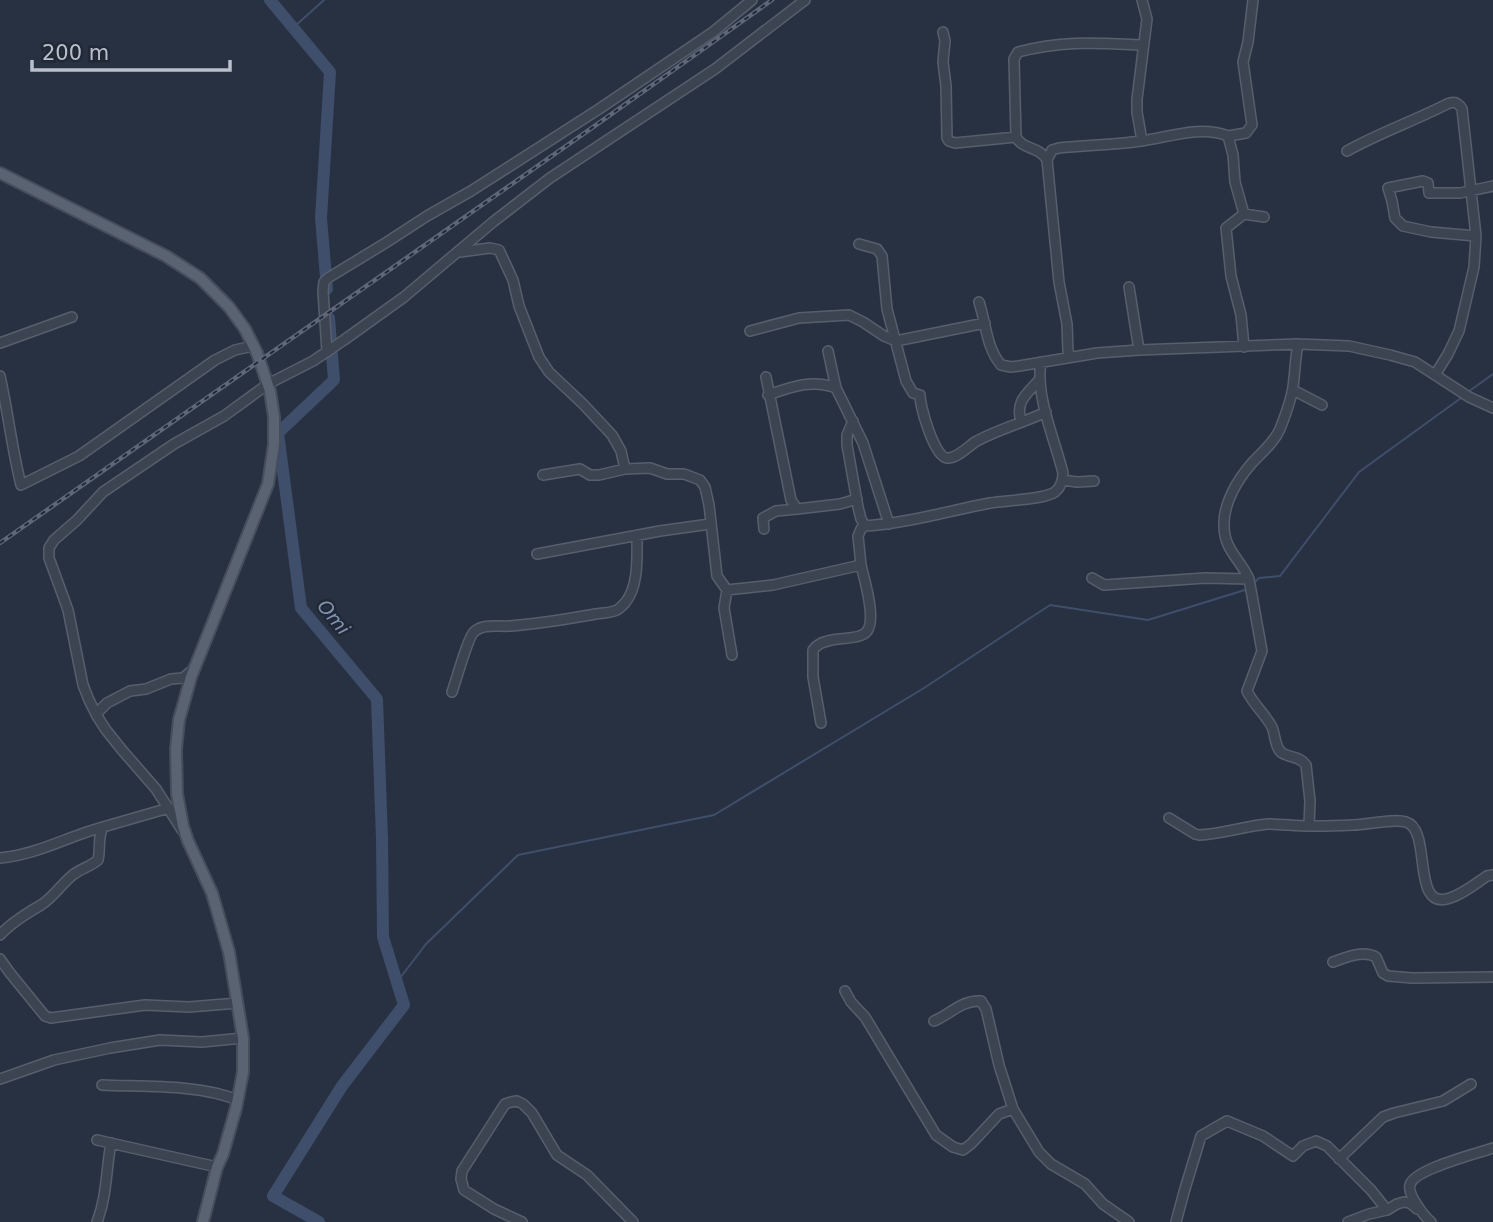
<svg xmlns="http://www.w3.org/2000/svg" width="1493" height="1222" font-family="'DejaVu Sans',sans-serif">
<rect width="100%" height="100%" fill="#283142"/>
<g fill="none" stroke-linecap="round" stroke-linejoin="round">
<path stroke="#3f4e6a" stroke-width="2" d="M294,27L324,0
M1468,392L1493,374
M1254,583L1259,578L1280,576L1359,472L1461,398
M397,982L426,944L518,855L714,815L924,688L1050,605L1148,620L1248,589"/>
<path stroke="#3f4e6a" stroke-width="12" d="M270,0L330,72L321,218L327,289
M319,1222L273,1196L342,1086L404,1005L383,937L382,839L377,699L301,608L278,433L334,380L329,318"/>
<g stroke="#575f6c" stroke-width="12">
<path id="minor" d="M1142,0L1147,19L1137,99V112L1142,141
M943,32L945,41L943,62L946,86L947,138L949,141L955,143L1016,137
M1228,136L1246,133L1252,125L1243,62L1248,42L1253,0
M1347,151C1379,133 1414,121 1447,104C1454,101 1458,102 1462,109L1476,236L1474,267L1459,331L1448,354L1435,375
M1047,160L1052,150L1059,148C1087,145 1114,145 1141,141C1170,137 1201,125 1228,136L1233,155L1235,182L1244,214
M1476,236L1431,232L1403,226L1395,218L1392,201L1388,188L1423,181L1428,183L1429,193H1460L1493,186
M859,244L877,249L882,256L887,309L906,381L913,393L920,395C920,406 934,457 947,458C956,459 968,447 975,442C998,429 1023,423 1046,412
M460,252L490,248L499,250L513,280L519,306L539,357L549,372L583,404L612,435L621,451L625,469
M1129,287L1139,350
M979,302C986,323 986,347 1001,365L1011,367L1019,366L1097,353L1139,350L1298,344L1349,346L1390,355L1415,362L1469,397L1493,408
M750,331L799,318L849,315L863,322L884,336L896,341L985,323
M0,343L72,317
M1298,344C1295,359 1295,373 1293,387C1291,401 1285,416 1280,429C1274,443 1262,452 1252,463C1238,479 1223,503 1224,526C1224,550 1241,560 1249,579L1262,651L1247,691C1253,704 1265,714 1272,727C1275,734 1275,748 1282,753C1290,758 1300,756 1306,765L1310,801L1309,826
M1244,347L1241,315L1231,276L1226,228L1244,214L1264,217
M828,351L836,388
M327,352L323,291L324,282L328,278L387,242L427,216L471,191L599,109L713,32L752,0
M1071,357L1068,352L1067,324L1059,282L1047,160C1038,145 1024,151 1016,137L1014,59L1018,52C1063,40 1097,43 1143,45
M0,376C8,412 12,449 21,485L79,456L215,360L235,350L253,346
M766,377L791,500L797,509L840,504L857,499
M1293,390L1322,405
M768,395C791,387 812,379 836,388L863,443L889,524
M853,421L847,435V445L858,507L861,519L865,526
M1021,421C1015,401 1027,394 1040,379
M543,475L580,469L590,475H599L625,469L650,468L667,474H684L700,480L705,487L709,505L717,576L727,590L773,585L861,565L858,536L861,529L865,526C908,523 948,511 990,503C1006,500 1043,500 1055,492C1061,487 1063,481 1063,473C1055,440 1035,396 1041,362
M1063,480L1077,482L1094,481
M764,529L763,518L776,511L797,509
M537,554L660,531L710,524
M1092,578L1104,585L1205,578L1249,579
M727,590L724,608L732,655
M452,692C456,681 468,637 474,632C483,623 499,627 510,626C539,624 567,619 596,614C602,613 611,613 617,610C619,609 623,605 625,603C639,586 637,557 637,535
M96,714L107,703L130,691L146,689L171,679L183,678L194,669
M821,723L813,677V650C818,643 824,642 832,640C841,638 856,639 864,634C879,625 864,579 861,565
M1169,818L1195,834L1199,835C1222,834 1245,826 1268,824C1275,824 1282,825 1289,825C1310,827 1332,826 1353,825C1367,825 1394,818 1406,822C1433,830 1410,912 1450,898C1463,894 1475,884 1487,876L1493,875
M182,830L156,789L122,750L106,730L97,716L89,700L83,685L68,610L49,558V548L54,540L77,520L103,492L174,444L224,416L268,384L313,361L344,340L404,297L493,222L550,178L715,69L805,0
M0,858C36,855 69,836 103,827
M0,935C11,923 27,913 41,905C53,898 62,883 74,874C81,869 91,866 98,860C101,847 97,839 103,827L169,808
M0,959L10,973L45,1016L51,1018L145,1005L189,1007L238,1003
M1333,962C1347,957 1362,950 1376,957L1383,973L1388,976L1412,978L1493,977
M845,991L851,1002L865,1017L936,1135L953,1147L963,1150L971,1144L999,1114L1013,1109
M934,1021C951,1014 961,1000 981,1001L986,1009L999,1065L1013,1109L1039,1152L1051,1164L1085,1184L1103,1204L1129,1222
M0,1079L54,1060L110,1048L160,1040L202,1042L243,1038
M102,1085C144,1087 198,1084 238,1100
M97,1140L217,1167
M1339,1159L1383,1117L1394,1113L1443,1101L1471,1084
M97,1222C107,1196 106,1170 111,1143
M522,1222L494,1209L464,1190L461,1179L462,1171L505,1104L511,1102L517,1101L523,1104L532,1113L557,1155L587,1175L633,1222
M1176,1222L1184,1192L1201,1136L1227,1121L1263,1136L1293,1156L1303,1146L1316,1141L1327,1146L1371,1190L1387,1210
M1348,1222L1369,1214L1387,1210L1397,1204L1404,1202L1410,1203L1417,1209
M1431,1222C1424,1216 1407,1194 1410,1185C1414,1169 1476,1154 1493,1148"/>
</g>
<g stroke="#464d5b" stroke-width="14">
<path id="major" d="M0,173L166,256L200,278L229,307L245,329L257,353L270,391L274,417V444L268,484L191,677L179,720L176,749L177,794L183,826L188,841L212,893L229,952L243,1038V1072L236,1108L223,1154L217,1167L203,1222"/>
</g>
<use href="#minor" stroke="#3c4452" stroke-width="9"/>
<use href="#major" stroke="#5a6371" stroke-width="10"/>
<g stroke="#5e6778" stroke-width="4.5">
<path id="rail" d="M0,543C257,362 516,183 772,0"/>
</g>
<use href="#rail" stroke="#212937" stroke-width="2" stroke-dasharray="5" stroke-linecap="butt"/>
</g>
<g text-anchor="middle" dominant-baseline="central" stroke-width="5" stroke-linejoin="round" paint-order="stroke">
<g font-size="19" font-style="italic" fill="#8293b2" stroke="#212937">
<text transform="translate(334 617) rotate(51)">Omi</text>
</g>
</g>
<path d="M32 60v10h198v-10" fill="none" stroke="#b9bfcb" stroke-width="3.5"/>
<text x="42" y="60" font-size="21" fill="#b9bfcb" stroke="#212937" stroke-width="5" paint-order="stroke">200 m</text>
</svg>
